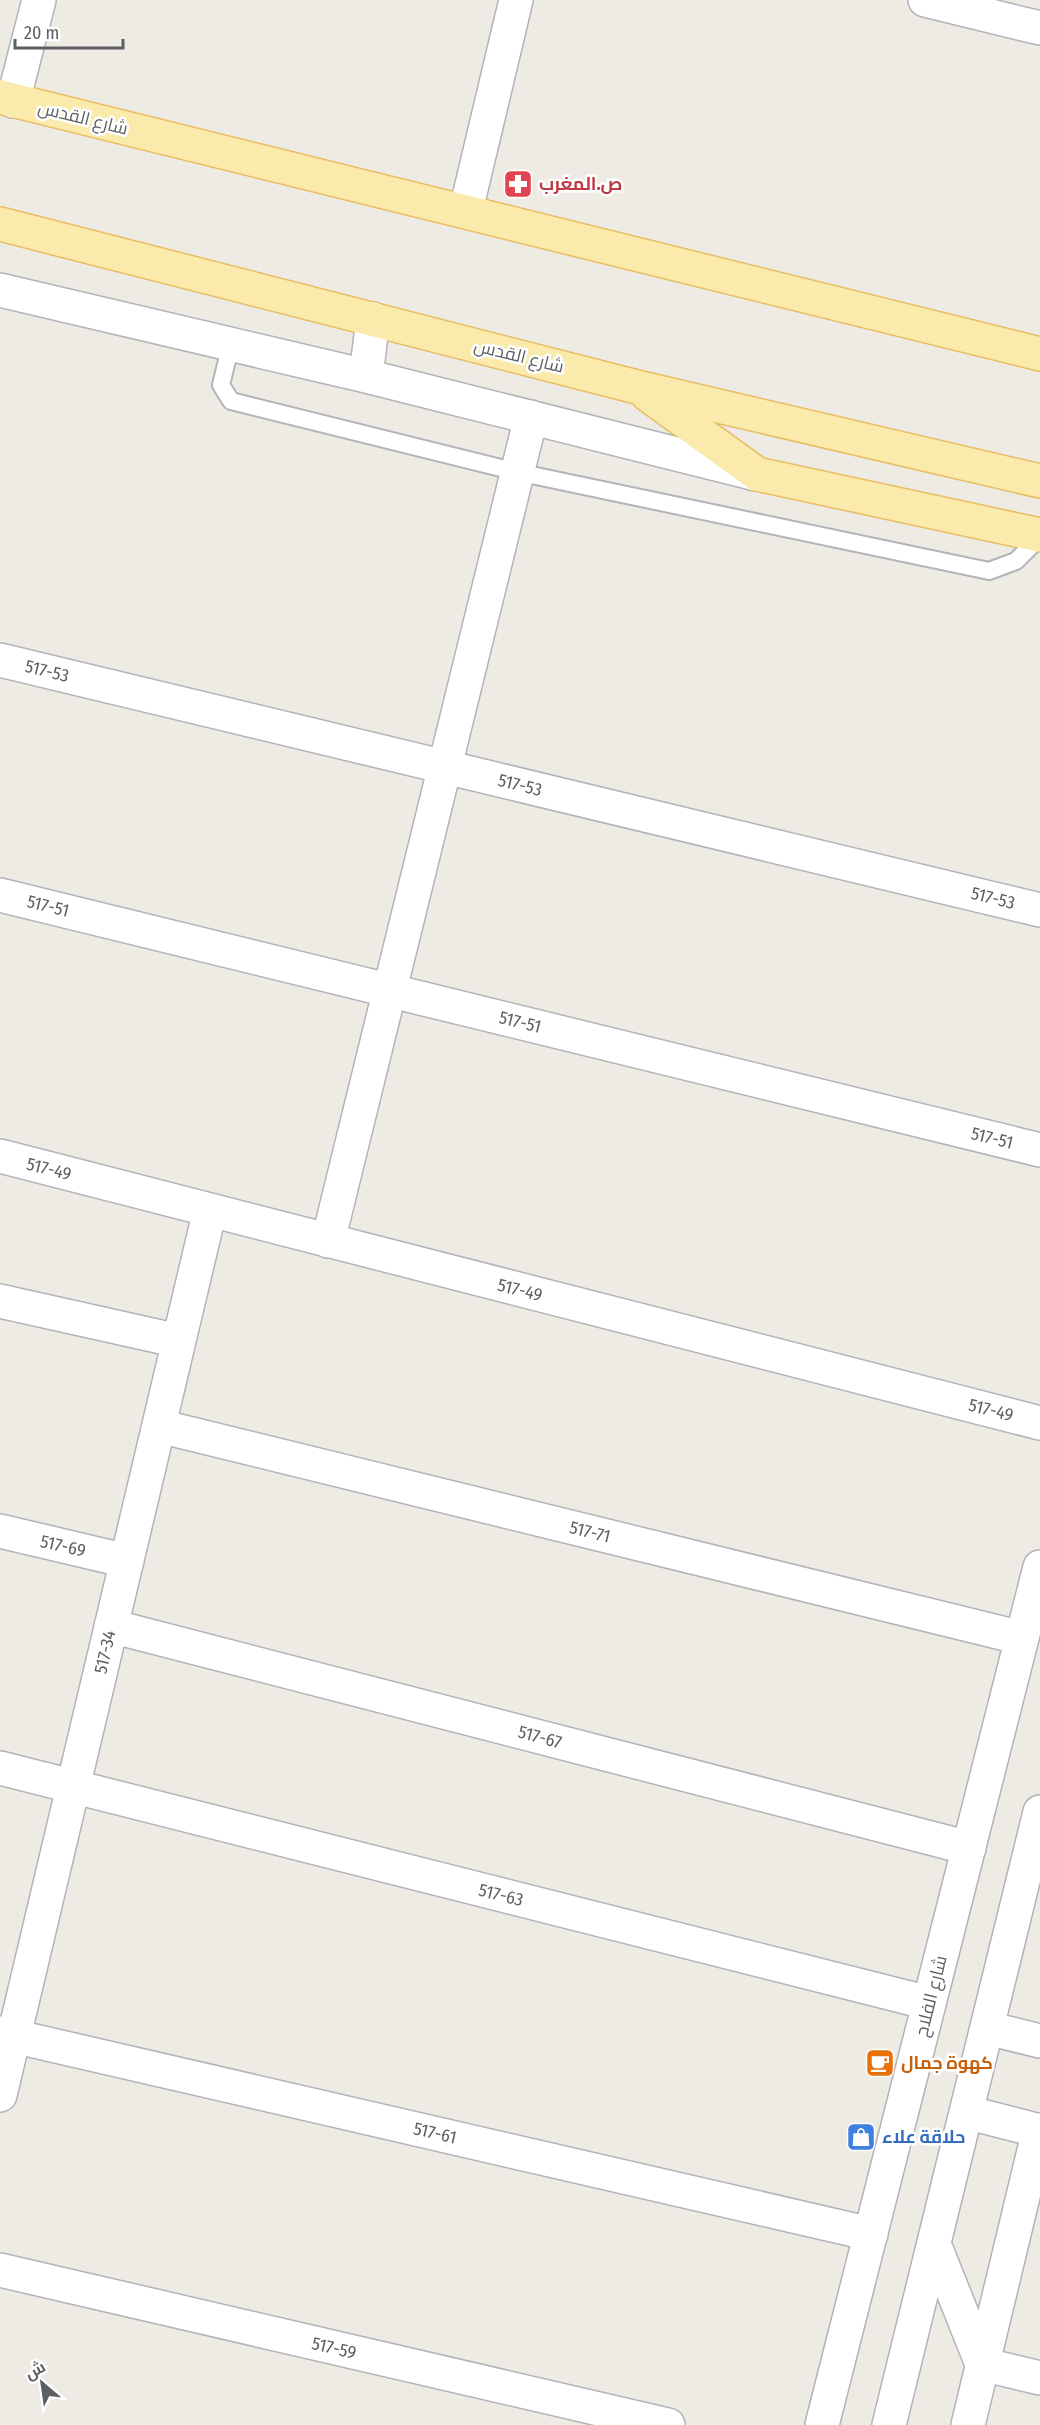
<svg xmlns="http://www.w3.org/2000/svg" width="1040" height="2425" font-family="'Fira Sans Condensed',Cairo,sans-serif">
<rect width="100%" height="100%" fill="#edebe4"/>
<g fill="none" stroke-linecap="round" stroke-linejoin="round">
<g stroke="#b1b4b8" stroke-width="20">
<path id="lane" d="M231,344L221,385L231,401L517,472L989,571L1016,561L1040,537"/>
</g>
<g stroke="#b1b4b8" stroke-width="36">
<path id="street" d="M925,0L1040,28
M13,101L39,0
M466,210L516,0
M0,290L366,376L756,474
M366,376L373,319
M0,660L1040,910
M0,895L1040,1150
M0,1156L1040,1423
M328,1241L531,417
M0,1301L179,1341
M159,1426L1022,1638
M0,1531L127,1561
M111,1626L969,1848
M0,1768L929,2003
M0,2033L871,2234
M0,2095L210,1210
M934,2244L982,2364L1040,2378
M0,2270L668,2425
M968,2425L1039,2130"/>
</g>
<g stroke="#b0b3b8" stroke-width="36">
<path id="secondary" d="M987,2028L1040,2041
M966,2112L1040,2131
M822,2425L1040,1567
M889,2425L1040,1812"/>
</g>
<g stroke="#e9bd61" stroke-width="36">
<path id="primary" d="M0,97L1040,354
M0,224L637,387L1040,481
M648,395L757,474L1040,535"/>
</g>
<use href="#lane" stroke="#fff" stroke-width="16"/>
<use href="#street" stroke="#fff" stroke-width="33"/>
<use href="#secondary" stroke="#fff" stroke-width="33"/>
<use href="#primary" stroke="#faeaac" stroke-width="33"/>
</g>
<defs>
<g id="pharmacy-square" transform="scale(1.5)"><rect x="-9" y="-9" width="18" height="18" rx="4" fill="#e0444e" stroke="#fff"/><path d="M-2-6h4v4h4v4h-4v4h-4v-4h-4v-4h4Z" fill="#fff"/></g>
<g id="cafe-square" transform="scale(1.5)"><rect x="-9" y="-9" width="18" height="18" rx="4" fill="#e8710a" stroke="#fff"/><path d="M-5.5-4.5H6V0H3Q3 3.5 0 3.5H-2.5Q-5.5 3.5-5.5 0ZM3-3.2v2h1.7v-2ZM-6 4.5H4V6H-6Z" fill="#fff"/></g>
<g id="shop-square" transform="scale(1.5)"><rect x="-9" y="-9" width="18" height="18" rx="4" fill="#3f7fe0" stroke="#fff"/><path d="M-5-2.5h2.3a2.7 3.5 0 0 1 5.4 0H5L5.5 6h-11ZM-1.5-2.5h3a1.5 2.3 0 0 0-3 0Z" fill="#fff"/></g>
</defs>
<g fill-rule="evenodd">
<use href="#pharmacy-square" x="518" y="184"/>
<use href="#cafe-square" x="880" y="2063"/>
<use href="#shop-square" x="861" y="2137"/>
</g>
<g text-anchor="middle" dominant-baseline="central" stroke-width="5" stroke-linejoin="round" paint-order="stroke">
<g font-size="18" fill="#5c5f63" stroke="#fff">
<text transform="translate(83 118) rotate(14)">شارع القدس</text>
<text transform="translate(519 356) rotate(14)">شارع القدس</text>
<text transform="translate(47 671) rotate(14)">517-53</text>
<text transform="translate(520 785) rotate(14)">517-53</text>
<text transform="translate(993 898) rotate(14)">517-53</text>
<text transform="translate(48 906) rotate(14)">517-51</text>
<text transform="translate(520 1022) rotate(14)">517-51</text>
<text transform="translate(992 1138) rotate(14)">517-51</text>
<text transform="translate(49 1169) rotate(14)">517-49</text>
<text transform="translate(520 1290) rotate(14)">517-49</text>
<text transform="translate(991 1410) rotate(14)">517-49</text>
<text transform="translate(590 1532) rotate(14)">517-71</text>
<text transform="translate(63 1546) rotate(13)">517-69</text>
<text transform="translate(105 1652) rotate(-77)">517-34</text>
<text transform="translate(540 1737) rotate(15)">517-67</text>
<text transform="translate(501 1895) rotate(14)">517-63</text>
<text transform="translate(931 1996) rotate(-76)">شارع الفلاح</text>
<text transform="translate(435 2133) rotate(13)">517-61</text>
<text transform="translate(334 2348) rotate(13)">517-59</text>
</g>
<g font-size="18" font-weight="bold" fill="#be3a42" stroke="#fff" text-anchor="start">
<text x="539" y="184">ص.المغرب</text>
</g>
<g font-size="18" font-weight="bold" fill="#c56008" stroke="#fff" text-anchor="start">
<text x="901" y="2063">كهوة جمال</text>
</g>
<g font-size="18" font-weight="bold" fill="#366cbe" stroke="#fff" text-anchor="start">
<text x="882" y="2137">حلاقة علاء</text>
</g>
</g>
<g transform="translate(42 2383) rotate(331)" stroke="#ffffff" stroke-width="4.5" paint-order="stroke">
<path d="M0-4.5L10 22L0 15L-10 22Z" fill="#5c5f63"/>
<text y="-9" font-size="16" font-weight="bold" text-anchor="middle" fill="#5c5f63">ش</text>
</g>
<path d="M15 39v9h108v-9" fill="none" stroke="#5c5f63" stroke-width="3"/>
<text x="24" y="39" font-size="18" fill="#5c5f63" stroke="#ffffff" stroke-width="4.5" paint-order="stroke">20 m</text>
</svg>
